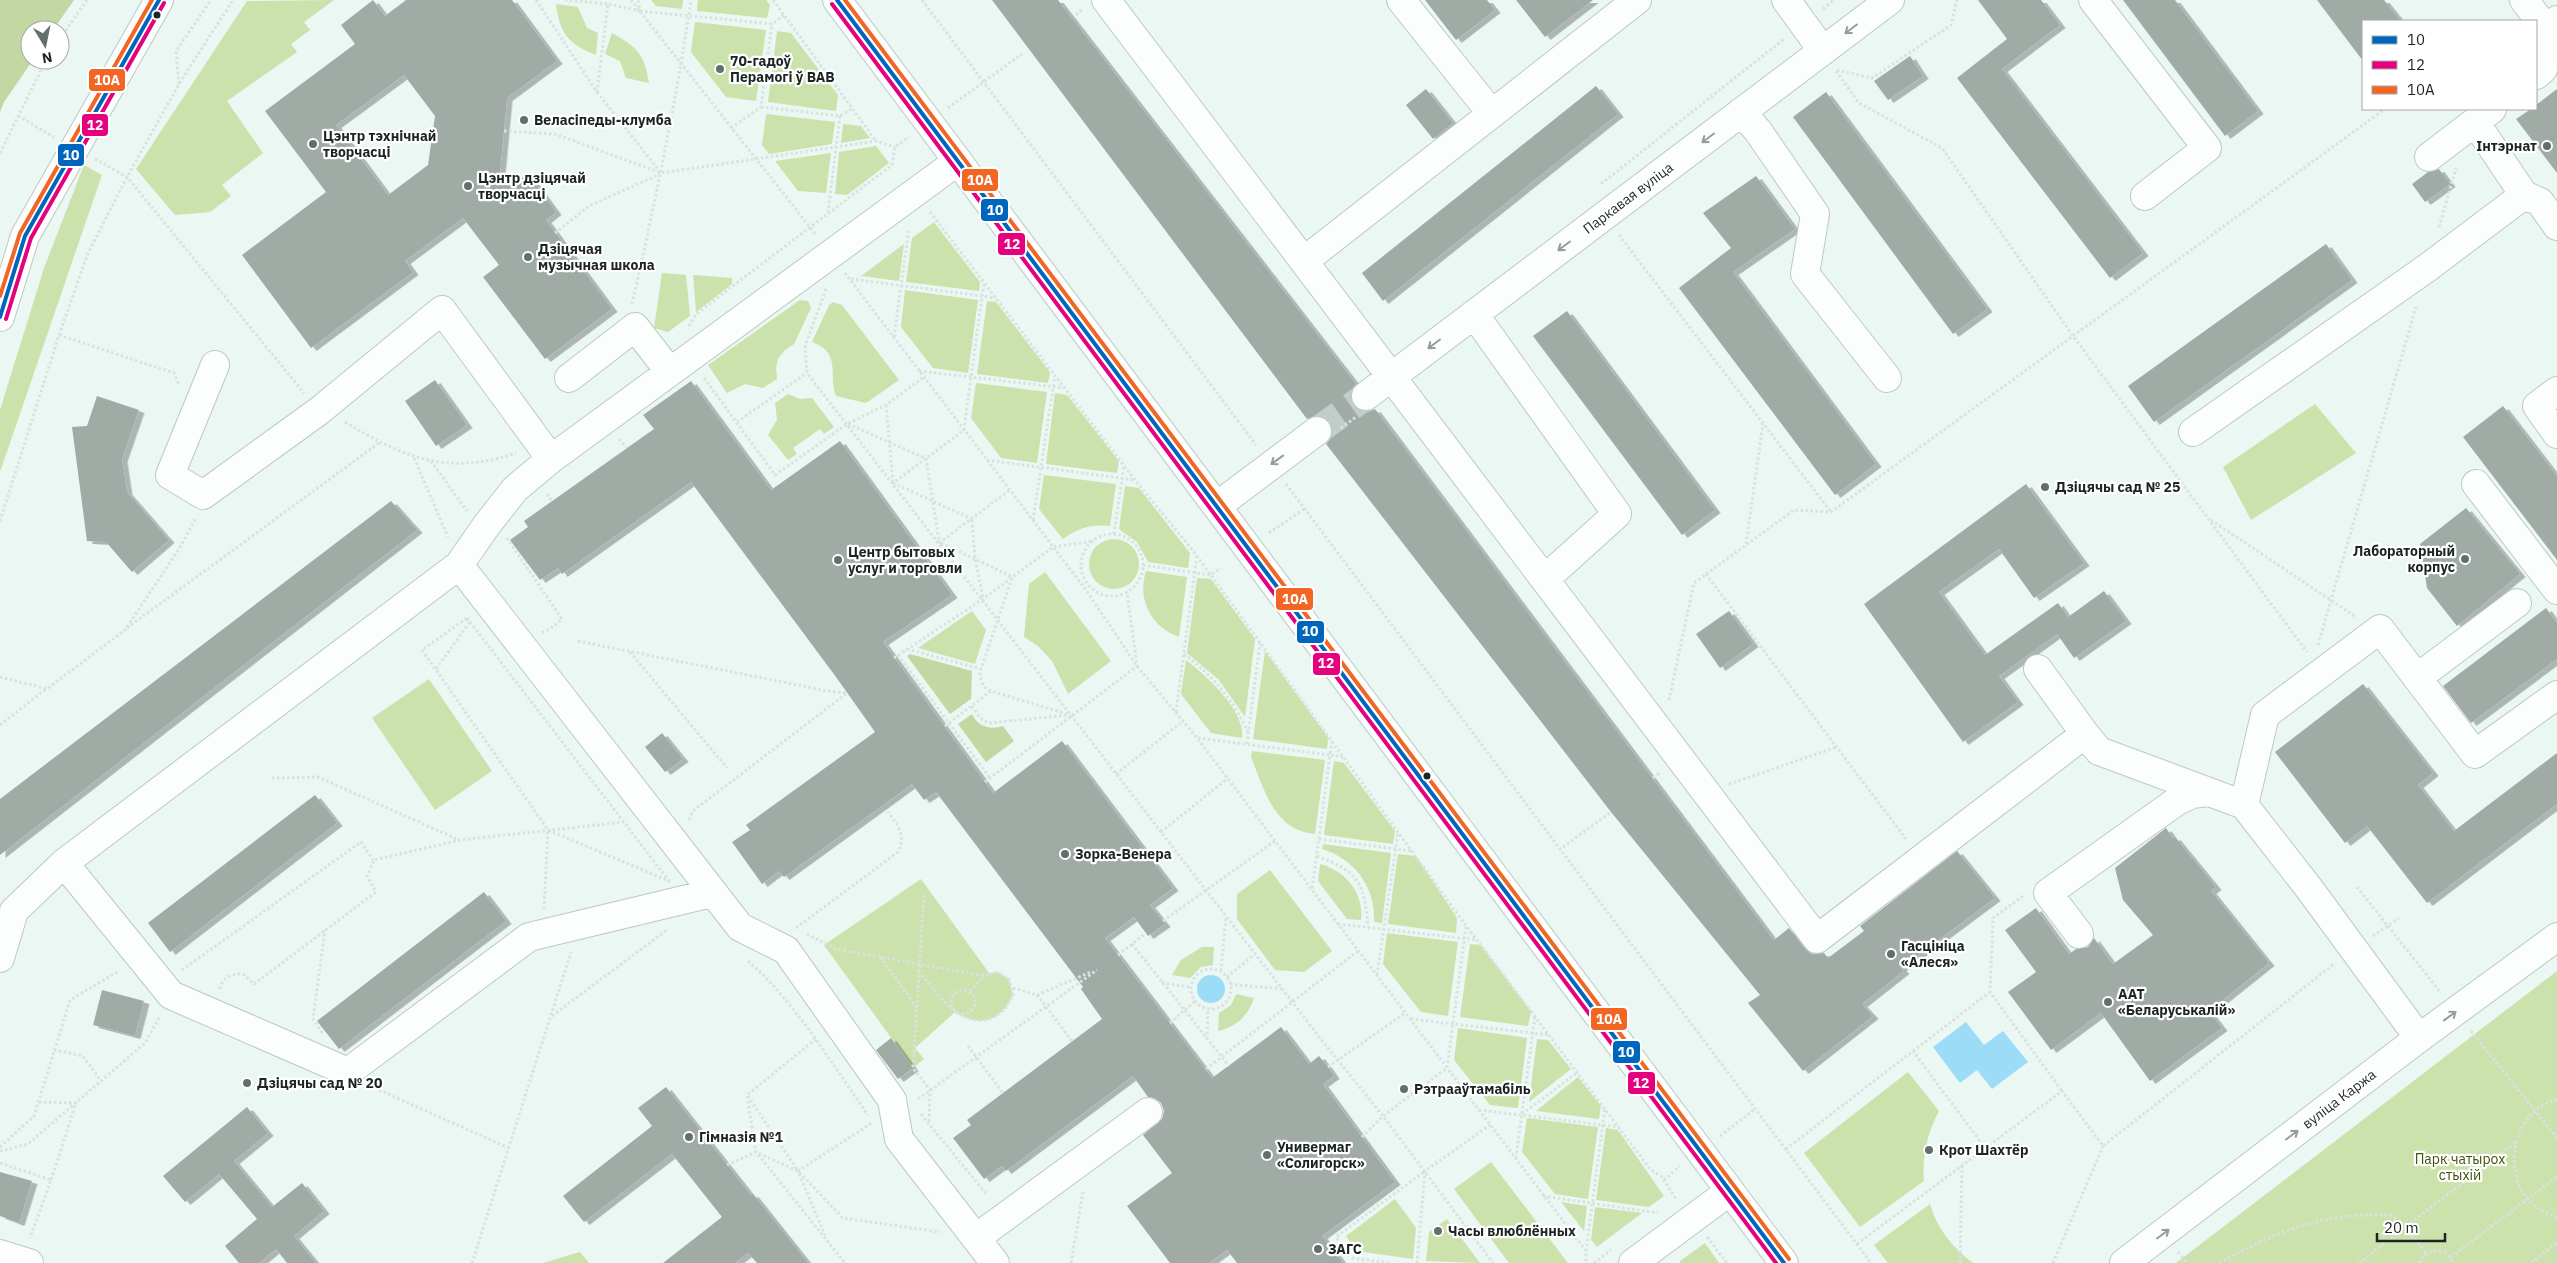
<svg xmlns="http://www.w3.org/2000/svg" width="2557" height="1263" font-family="'IBM Plex Sans',sans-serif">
<defs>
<filter id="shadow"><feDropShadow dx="5.5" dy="3" stdDeviation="0" flood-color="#0004"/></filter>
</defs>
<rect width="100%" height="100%" fill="#eaf7f3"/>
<path fill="#cce2ad" d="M334,0L304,22L310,30L291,44L297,52L227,101L263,153L222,185L231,196L210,212L175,215L136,169L247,1Z
M651,0H683L682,9L656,6Z
M698,0H766L770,5L767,18L697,11Z
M556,4L578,7L587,28L598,33L596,55C569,45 559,32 556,4Z
M695,22L766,30L756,101L726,97L691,52Z
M777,31L791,33L838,95L836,111L768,102Z
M612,33C638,48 644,53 649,83L626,78L620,61L605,54Z
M766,114L835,122L832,144L769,154L762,145Z
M843,124L861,126L870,138L841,143Z
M876,146L889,163L847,195L835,194L839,152Z
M831,153L826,193L798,191L775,161Z
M84,165L102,175L0,472V410L44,268Z
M934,222L980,282L979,291L906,282L912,238Z
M904,244L899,281L861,276Z
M662,273L686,275L690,316L668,332L654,328Z
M693,275L732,278V284L696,312Z
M905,290L978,300L968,373L933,368L901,327Z
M800,300L808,301L811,308L794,344L784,351L778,359L776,368L777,379L763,388L745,384L727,393L708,365Z
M987,301L996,302L1050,372L1048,383L977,374Z
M833,302L842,305L899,380L866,403L836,396C828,374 842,353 812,342L829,305Z
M976,383L1047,392L1037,463L1001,458L971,418Z
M1055,393L1067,395L1119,461L1117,473L1046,464Z
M788,394L800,399L812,398L834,427L824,434L820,429L793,448L797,454L788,460L768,435L777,420L775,403Z
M2315,404L2356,453L2251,520L2223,467Z
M1044,475L1116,484L1110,526C1091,524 1078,528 1063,539L1039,509Z
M1125,486L1139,488L1190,553L1188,568L1148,562L1137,542L1119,529Z
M1089 564a25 25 0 1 1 50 0a25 25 0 1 1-50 0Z
M1146,571L1187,577L1179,637C1151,627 1137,600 1146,571Z
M1045,572L1111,661L1068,694L1052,661L1038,646L1024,637L1029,584Z
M1197,578L1211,579L1255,639L1245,717L1219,680L1187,653Z
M972,611L986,630L975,664L918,648Z
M1265,651L1328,737L1327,749L1253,739Z
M1186,660C1206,675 1246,712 1242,738L1211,733L1181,694Z
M429,679L492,771L435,810L372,718Z
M1252,751L1325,760L1315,834C1274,831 1264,789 1251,757Z
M1334,761L1344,763L1395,831L1393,844L1324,835Z
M1323,844L1391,853L1382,923L1374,922C1376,888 1355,859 1322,849Z
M1398,854L1416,856L1457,918L1456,933L1388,924Z
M1320,864C1346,871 1364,893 1361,920L1347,919L1318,881Z
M1270,870L1332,951L1304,972L1275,970L1237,919V894Z
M921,879L989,973L998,972L1009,979L1013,995C1000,1022 980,1028 955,1012L915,1048L924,1059L913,1068L824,945Z
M1387,933L1458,942L1448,1016L1421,1012L1383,964Z
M1470,944L1481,945L1531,1011L1528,1026L1460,1017Z
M1202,947H1214L1213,965L1201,967L1190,978L1172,975L1181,960Z
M2557,971V1263H2176Z
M1236,994L1254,998C1248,1016 1236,1027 1218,1031L1219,1013L1231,1005Z
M1458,1028L1527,1038L1518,1108L1490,1105L1454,1060Z
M1537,1039L1548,1040L1571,1069L1529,1102Z
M1908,1072L1939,1111C1927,1134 1922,1156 1924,1181L1860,1227L1804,1153Z
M1578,1077L1601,1106L1599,1119L1536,1111Z
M1527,1118L1598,1127L1588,1199L1555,1194L1522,1152Z
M1606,1128L1618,1130L1664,1196L1649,1207L1596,1200Z
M1491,1162L1568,1263H1509L1454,1189Z
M1395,1199L1416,1228L1413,1259L1356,1251L1346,1236Z
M1561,1202L1587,1206L1584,1231Z
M1930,1204C1937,1229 1953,1248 1973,1263H1888L1874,1245Z
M1595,1207L1642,1213L1597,1247L1591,1240Z
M1447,1219L1480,1263L1426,1261L1429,1232Z
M1705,1243L1719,1263H1680V1261Z
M580,1252L589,1263H543Z"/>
<path fill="#c2d7a1" d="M0,0H74L53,30H30V60H33L4,102L0,112Z
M910,654L972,671L971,699L950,714L907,656Z
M972,714C978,727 990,730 1003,726L1014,741L986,762L958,724Z"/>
<path fill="#9cdcf7" d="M1197 989a14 14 0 1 1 28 0a14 14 0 1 1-28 0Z
M1966,1022L1984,1045L2003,1031L2028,1062L1992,1089L1977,1070L1960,1083L1933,1047Z"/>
<path fill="#a1aba6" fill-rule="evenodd" filter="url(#shadow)" d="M373,0L385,16L406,0H512L557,61L507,98L500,173L532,179L556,212L546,220L612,309L545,359L483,277L499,265L463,218L405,261L413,272L311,348L242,255L326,192L265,111L355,44L341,25ZM404,75L435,116L428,165L388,195L336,125Z
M992,0H1058L1356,384L1351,390L1350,397L1354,406L1360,411L1367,412L1375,409L1774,940L1789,928L1805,949L1811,954L1824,953L1828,958L1864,931L1860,926L1957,851L1995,898L1901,968L1904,971L1862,1004L1873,1016L1803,1071L1748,1003L1760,995L1611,812L1326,444L1331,438L1333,430L1329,421L1324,417L1316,415L1307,419Z
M1425,0H1487L1495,10L1456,40Z
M1516,0H1593L1545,37Z
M1978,0H2041L2060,25L2002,69L2143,253L2110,278L1957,78L2007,39Z
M2123,0H2175L2258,111L2225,136Z
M2317,0H2384L2401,21H2363V61Z
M1910,56L1923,76L1888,100L1874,81Z
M1596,86L1618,114L1383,301L1362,273Z
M1426,89L1453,123L1433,139L1406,105Z
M2557,89V173L2516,119L2531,109H2536V105Z
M1826,92L1987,309L1953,334L1793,117Z
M2439,169L2450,184L2425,202L2412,184L2428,172Z
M1756,176L1795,229L1733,272L1876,464L1835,495L1679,288L1731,248L1703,213Z
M2326,244L2352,280L2154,422L2128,386Z
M1567,311L1715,510L1682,535L1533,336Z
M435,380L467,425L436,446L405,401Z
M691,381L771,490L840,441L952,595L883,642L993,793L1062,741L1173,888L1150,905L1165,924L1148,936L1134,917L1105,938L1212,1078L1281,1027L1309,1064L1319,1056L1328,1067L1334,1076L1323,1084L1395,1182L1322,1236L1343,1263H1237L1227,1250L1209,1263H1170L1127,1206L1172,1173L1143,1135L1162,1119L1164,1111L1161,1103L1155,1098L1148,1097L1133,1076L1006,1171L1002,1166L984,1179L953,1138L971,1125L967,1120L1102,1019L1081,989L1083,987L936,792L924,800L912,784L784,877L779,871L762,884L732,842L750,830L746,825L875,732L836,677L691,482L562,574L558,568L540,580L510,540L528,527L524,521L654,429L643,415Z
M97,396L139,410L122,459L127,492L169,540L132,572L106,542L87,541L72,427L87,426Z
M2503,406L2557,476V560L2463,437Z
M2026,484L2084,563L2034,598L1999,549L1939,592L1985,655L2058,603L2068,617L2104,591L2126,621L2074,658L2057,634L1999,676L2018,702L1963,742L1864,604Z
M391,501L417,530L0,855V799Z
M2466,508L2520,574L2457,626L2427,588L2420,544Z
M2546,608L2557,623V659L2471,723L2443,686Z
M1729,611L1753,644L1720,668L1696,634Z
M2363,684L2433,773L2418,785L2454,831L2557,753V804L2427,903L2367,826L2345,843L2275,752Z
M662,733L683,759L665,772L645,747Z
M315,795L337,823L170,952L148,923Z
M2166,828L2173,838L2175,837L2216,887L2211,891L2269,963L2209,1011L2222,1028L2150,1081L2101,1013L2051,1050L2008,992L2036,972L2005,930L2036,908L2069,954L2076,949L2088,947L2094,938L2113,964L2153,935L2123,900L2115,868Z
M484,892L506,921L339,1049L317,1021Z
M102,990L144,1001L135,1036L93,1025Z
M891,1038L913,1068L898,1079L876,1050Z
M666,1087L751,1195L753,1194L808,1263H757L748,1253L735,1263H663L722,1217L672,1154L584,1222L563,1196L652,1126L638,1108Z
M247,1107L268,1133L234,1161L272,1207L302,1183L324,1211L294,1236L316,1263H287L276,1249L259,1263H239L225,1246L257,1219L219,1174L185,1202L163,1176Z
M0,1172L32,1181L19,1223L0,1216Z"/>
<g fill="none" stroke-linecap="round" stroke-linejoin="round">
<path stroke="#c1cdc9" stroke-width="28" stroke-dasharray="28 14" stroke-linecap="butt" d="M1317,431L1366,396"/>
<g stroke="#bdc8c5" stroke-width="30">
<path id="minor" d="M1106,0L1817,939L2085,734L2038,669
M1401,0L1492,114
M1786,0L1823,51
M2093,0L2207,148L2145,196
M2524,0L2556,42
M2536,75L2543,69L2546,29L2557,20
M1741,112L1758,131L1815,214L1805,274L1887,378
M2475,122L2524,195L2540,202L2557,226
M2429,157L2492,109
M1304,261L1637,0
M1474,314L1617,514L1545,579
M215,365L170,475L203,495L319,411L442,310L551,459
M569,378L635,327L670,372
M2557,391L2537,406L2557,434
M1366,396L1890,0
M2193,432L2427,268L2524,195
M2476,484L2557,590
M1217,506L1317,431
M459,565L740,927L786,950L892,1100L899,1139L995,1263
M2417,678L2517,603
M2085,734L2099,751L2244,805L2308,887L2419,1038
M2244,805L2265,715L2380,629L2475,754L2557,695
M64,863L171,995L348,1072L529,937L712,893
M2079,934L2048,893L2177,801L2192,794L2209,792
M0,958L14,911L64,863L459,565L486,526L515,489L551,459L958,161
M976,1238L1148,1112
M0,1254L29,1263
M1633,1263L1730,1191"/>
</g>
<g stroke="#bdc8c5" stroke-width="30">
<path id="major" d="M837,0L1784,1263
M0,317L25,236L159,0
M2124,1263L2419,1038L2557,937"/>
</g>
<path stroke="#dce0df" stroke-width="3" stroke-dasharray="2.5 2.5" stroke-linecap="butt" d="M536,0L597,92L608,4L640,11L638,0
M565,0L608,4
M631,0L816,235
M773,0L876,141
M922,0L1256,445
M1823,9L1834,0
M640,11L772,24L784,15
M1076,15L1083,9
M60,39L87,0
M1837,70L1872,78L1951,25L1957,0
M1836,71L1859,103L1942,148L2073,336L2307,652
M179,84L176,51L211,0
M597,92L661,173
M761,107L840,116L853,108
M948,108L1022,54
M18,116L54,137
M731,128L761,107L772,24
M504,131L555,134L661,173L876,141L895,147
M0,153L46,60
M95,159L127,177L304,393
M1601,184L1784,39
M930,212L1135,480L1194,552L1467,927L1650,1169L1662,1177L1676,1199L1675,1200
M828,213L840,116
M2439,227L2456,168
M555,233L589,206L660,174
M1619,235L1831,512
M845,273L1086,590L1137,666L1197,738L1586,1251V1263
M851,279L982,296L964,430L893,483
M984,284L982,296L995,298
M826,289L805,346L807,373L1320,1038L1383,1116L1493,1263
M632,304C655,203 676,102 691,0
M689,326L696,314L892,165L895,147L909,137
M59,335L174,373L179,385
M894,337L909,229
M919,371L1065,388
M704,378L775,475L847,424L886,405L924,377
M886,405L893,482
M345,422C404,458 448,476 516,453
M737,422L807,373
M848,424L925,458
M1341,428L1356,417
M619,439L627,448
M414,458L448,537
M926,458L939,541
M987,460L1134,480
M431,461L467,511
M893,483L972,519
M1286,484L1871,1263
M547,494L552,501
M972,520L975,559L983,598
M1033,520L1055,375
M2211,520L2356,617
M0,521L59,335L88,253L127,177L179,84L233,0
M1269,533L1304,509
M1114,534L1124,466
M1081 565a31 31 0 1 1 62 0a31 31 0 1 1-62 0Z
M507,538L562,619L550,629L541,633
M939,543L1010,490
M941,543L1013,577
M1746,544L1763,424
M1143,565L1210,575L1221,568
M1706,574L1906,839
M1012,578L980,672C980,681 983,688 991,691L1070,715
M467,618L669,881L548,830L422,650Z
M127,628L379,443
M578,641L827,691L847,693
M2318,645L2416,307
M907,649L981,669
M630,652L727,768
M1184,654C1214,677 1231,697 1248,732
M898,655L990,778
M894,658L983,599L1053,547L1093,541
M436,669L470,622
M0,677L47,689L125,630L179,549L196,518
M1669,700L1694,583L1794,510L1831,512L2385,109
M972,706L980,718L989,723L1068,715
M1176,712L1197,555
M0,725L46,689
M945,726L991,691
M1198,738L1330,755L1312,890
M1332,741L1330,755L1343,757
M1247,744L1260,643
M1116,774L1183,721
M272,778L318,777L459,840
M1653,778L1660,773
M985,782L1137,666L1127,592
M1729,784L1837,747
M689,820L693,811L847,693
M1161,832L1228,778
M1319,839L1412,851
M1559,850L1611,812
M1317,856C1358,871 1365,883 1368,927
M2357,887L2441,993
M924,895L913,1068L930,1090L929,1123
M2023,896L1993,918L1990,992L2062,1091
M544,909L548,830
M1163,921L1275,841
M1338,924L1478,940
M796,928L898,852C906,835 898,825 888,812
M807,934L836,949L984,976L998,972L1009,979L1013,995C1007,1008 1000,1017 985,1020C957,1025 936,990 919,972
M2373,936L2399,918
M1132,944L1229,1066
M1118,955L1146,933
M880,957L917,1008
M748,961C795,1002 832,1064 868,1115
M1191 989a20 20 0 1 1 40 0a20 20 0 1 1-40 0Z
M182,970L361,842L373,860
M1221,971L1226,917
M1377,975L1398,833
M1227,977L1255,954
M1162,983L1191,987
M1230,984L1282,989
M1013,988L1037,995L1091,972
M220,989C222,977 232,974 243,974L254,984L376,892L367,876L374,860L460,840L624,822
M951 1002a12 12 0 1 1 24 0a12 12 0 1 1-24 0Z
M970,991L984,976
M1037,995L1072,1041
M552,1016L667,930
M1411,1019L1549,1035
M1170,1023L1195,1001
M2471,1031L2557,1138
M322,1033L313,1019L325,930
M816,1039L747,1095L756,1152L845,1263
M1207,1039L1208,1009
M968,1046L1003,1093
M54,1050L83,1056L101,1081
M1913,1051L1990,992
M1328,1067L1405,1013
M1206,1069L1358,951
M370,1086L509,1148
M748,1096L798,1171L872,1123
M918,1099L1097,970
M2557,1099C2551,1102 2545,1104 2540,1107C2512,1127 2506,1170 2526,1197C2534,1207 2545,1213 2557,1218
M39,1102L76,1103L51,1180
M1479,1110L1619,1127
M921,1114L987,1195
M1522,1114L1578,1072
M1720,1136L1755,1109
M1362,1137L1383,1116L1447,1068L1466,927
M0,1147L34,1116L70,1000L119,971
M1786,1149L1913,1051L1985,1148
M0,1151L28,1144L145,1043L160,1016
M1516,1158L1535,1016
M0,1163L51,1180L30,1238
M727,1165L756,1152L798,1171L843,1218L940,1232
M799,1174L825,1235
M1664,1180L1680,1166
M1543,1196L1658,1213
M1707,1237L1727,1263
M1857,1244L2062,1091L2103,1146L2335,963
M1586,1251L1605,1108
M2178,1252L2187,1263
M2451,1257L2557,1177
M472,1263L571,952
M1071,1263L1083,1192
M1389,1263L1352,1258L1336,1237L1425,1171
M1417,1263L1425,1171L1490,1125
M1594,1263L1611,1250
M1960,1263L1962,1166
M2053,1263L2103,1146
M2219,1263C2280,1230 2321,1213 2391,1215L2405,1227L2426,1253
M2359,1263L2517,1141
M2419,1263C2424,1252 2434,1248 2445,1253L2454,1263
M2531,1263L2557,1243"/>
<use href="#minor" stroke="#fcfefd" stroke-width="28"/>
<use href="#major" stroke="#fcfefd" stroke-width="28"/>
<g stroke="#fff" stroke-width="8">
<path id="bus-1" d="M837,0L1784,1263
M0,317L25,236L159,0"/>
</g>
<g stroke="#fff" stroke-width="8">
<path id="bus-2" d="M832,4L1776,1263
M6,319L31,238L164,3"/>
</g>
<g stroke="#fff" stroke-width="8">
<path id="bus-3" d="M845,0L1789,1259
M0,296L20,233L152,0"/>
</g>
<use href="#bus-1" stroke="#0065bd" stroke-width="4"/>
<use href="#bus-2" stroke="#e5007d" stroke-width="4"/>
<use href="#bus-3" stroke="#f26522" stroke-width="4"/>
</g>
<defs><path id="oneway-shaft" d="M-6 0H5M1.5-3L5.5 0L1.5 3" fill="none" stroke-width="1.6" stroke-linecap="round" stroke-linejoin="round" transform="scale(1.25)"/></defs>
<g stroke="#979c9b">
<use href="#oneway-shaft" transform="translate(1851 29) rotate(143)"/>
<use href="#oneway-shaft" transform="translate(1708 138) rotate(143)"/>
<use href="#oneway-shaft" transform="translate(1564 246) rotate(143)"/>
<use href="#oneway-shaft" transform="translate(1434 344) rotate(143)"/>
<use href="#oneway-shaft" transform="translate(1277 460) rotate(144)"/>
<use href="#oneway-shaft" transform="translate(2450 1016) rotate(-36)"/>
<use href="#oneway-shaft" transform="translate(2292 1135) rotate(-37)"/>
<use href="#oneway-shaft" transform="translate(2163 1234) rotate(-37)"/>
</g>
<g fill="#1c2523" stroke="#fff" stroke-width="2">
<circle cx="157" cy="15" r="4.5"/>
<circle cx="1427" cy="776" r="4.5"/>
</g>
<g fill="#646e6c" stroke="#fff" stroke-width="2">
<circle cx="720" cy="69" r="5"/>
<circle cx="524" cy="120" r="5"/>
<circle cx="313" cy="144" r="5"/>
<circle cx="2547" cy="146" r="5"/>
<circle cx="468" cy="186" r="5"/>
<circle cx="528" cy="257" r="5"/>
<circle cx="2045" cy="487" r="5"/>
<circle cx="2465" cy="559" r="5"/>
<circle cx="838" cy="560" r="5"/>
<circle cx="1065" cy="854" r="5"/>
<circle cx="1891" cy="954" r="5"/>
<circle cx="2108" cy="1002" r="5"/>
<circle cx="247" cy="1083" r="5"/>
<circle cx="1404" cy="1089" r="5"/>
<circle cx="689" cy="1137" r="5"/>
<circle cx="1929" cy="1150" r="5"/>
<circle cx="1267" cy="1155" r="5"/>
<circle cx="1438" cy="1231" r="5"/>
<circle cx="1318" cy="1249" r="5"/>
</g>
<g text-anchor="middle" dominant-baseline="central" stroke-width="4.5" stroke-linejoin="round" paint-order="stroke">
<g font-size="14" font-weight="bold" fill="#1c2523" stroke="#fff" text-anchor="start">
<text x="730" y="61">70-гадоў<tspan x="730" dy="16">Перамогі ў ВАВ</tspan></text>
<text x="534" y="120">Веласіпеды-клумба</text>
<text x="323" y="136">Цэнтр тэхнічнай<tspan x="323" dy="16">творчасці</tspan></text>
<text x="2537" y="146" text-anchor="end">Інтэрнат</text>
<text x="478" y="178">Цэнтр дзіцячай<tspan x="478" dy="16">творчасці</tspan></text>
<text x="538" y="249">Дзіцячая<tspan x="538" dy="16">музычная школа</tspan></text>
<text x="2055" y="487">Дзіцячы сад № 25</text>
<text x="2455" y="551" text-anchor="end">Лабораторный<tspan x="2455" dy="16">корпус</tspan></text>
<text x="848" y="552">Центр бытовых<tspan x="848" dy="16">услуг и торговли</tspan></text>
<text x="1075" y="854">Зорка-Венера</text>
<text x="1901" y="946">Гасцініца<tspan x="1901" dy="16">«Алеся»</tspan></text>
<text x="2118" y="994">ААТ<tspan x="2118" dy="16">«Беларуськалій»</tspan></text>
<text x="257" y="1083">Дзіцячы сад № 20</text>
<text x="1414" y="1089">Рэтрааўтамабіль</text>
<text x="699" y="1137">Гімназія №1</text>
<text x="1277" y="1147">Универмаг<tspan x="1277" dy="16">«Солигорск»</tspan></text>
<text x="1939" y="1150">Крот Шахтёр</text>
<text x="1448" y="1231">Часы влюблённых</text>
<text x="1328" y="1249">ЗАГС</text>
</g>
<g font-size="14" fill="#1c2523" stroke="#fff">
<text transform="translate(1628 198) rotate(-37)">Паркавая вуліца</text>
<text transform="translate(2339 1099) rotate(-37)">вуліца Каржа</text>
</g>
<g font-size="14" fill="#41520c" stroke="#fff">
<text x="2460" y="1159">Парк чатырох<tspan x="2460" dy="16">стыхій</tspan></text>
</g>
</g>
<g stroke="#fff" stroke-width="2">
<rect x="88" y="68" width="38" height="24" rx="5" fill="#f26522"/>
<rect x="81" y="113" width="28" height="24" rx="5" fill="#e5007d"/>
<rect x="57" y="143" width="28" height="24" rx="5" fill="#0065bd"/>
<rect x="961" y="168" width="38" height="24" rx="5" fill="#f26522"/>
<rect x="980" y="198" width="29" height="24" rx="5" fill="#0065bd"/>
<rect x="997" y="232" width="29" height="24" rx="5" fill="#e5007d"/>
<rect x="1275" y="587" width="39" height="24" rx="5" fill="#f26522"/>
<rect x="1296" y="620" width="29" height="24" rx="5" fill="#0065bd"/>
<rect x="1312" y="652" width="29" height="24" rx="5" fill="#e5007d"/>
<rect x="1590" y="1007" width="38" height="24" rx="5" fill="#f26522"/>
<rect x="1612" y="1040" width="29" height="24" rx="5" fill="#0065bd"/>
<rect x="1627" y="1071" width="29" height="24" rx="5" fill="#e5007d"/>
</g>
<g font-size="14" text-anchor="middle" font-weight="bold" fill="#fff">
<text x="107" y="85">10A</text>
<text x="95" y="130">12</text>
<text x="71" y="160">10</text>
<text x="980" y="185">10A</text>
<text x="995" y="215">10</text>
<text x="1012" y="249">12</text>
<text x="1295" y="604">10A</text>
<text x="1310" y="636">10</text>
<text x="1326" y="668">12</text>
<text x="1609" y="1024">10A</text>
<text x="1626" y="1057">10</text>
<text x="1641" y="1088">12</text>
</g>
<rect x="2362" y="20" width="175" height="90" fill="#ffffff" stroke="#a4a8a7"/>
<rect x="2372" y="36" width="25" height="8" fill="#0065bd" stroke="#a4a8a7"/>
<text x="2407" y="45" font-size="15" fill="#1c2523">10</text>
<rect x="2372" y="61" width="25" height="8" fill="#e5007d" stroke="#a4a8a7"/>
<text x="2407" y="70" font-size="15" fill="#1c2523">12</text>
<rect x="2372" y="86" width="25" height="8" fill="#f26522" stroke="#a4a8a7"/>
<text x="2407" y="95" font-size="15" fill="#1c2523">10A</text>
<g transform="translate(45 45) rotate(170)"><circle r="24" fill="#ffffff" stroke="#a4a8a7"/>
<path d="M0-4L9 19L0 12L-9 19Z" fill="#646e6c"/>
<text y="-8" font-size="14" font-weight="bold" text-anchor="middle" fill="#1c2523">N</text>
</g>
<path d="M2377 1233v8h68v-8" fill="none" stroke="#1c2523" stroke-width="2.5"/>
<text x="2384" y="1233" font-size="15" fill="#1c2523" stroke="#ffffff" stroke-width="4" paint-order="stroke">20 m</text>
</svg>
